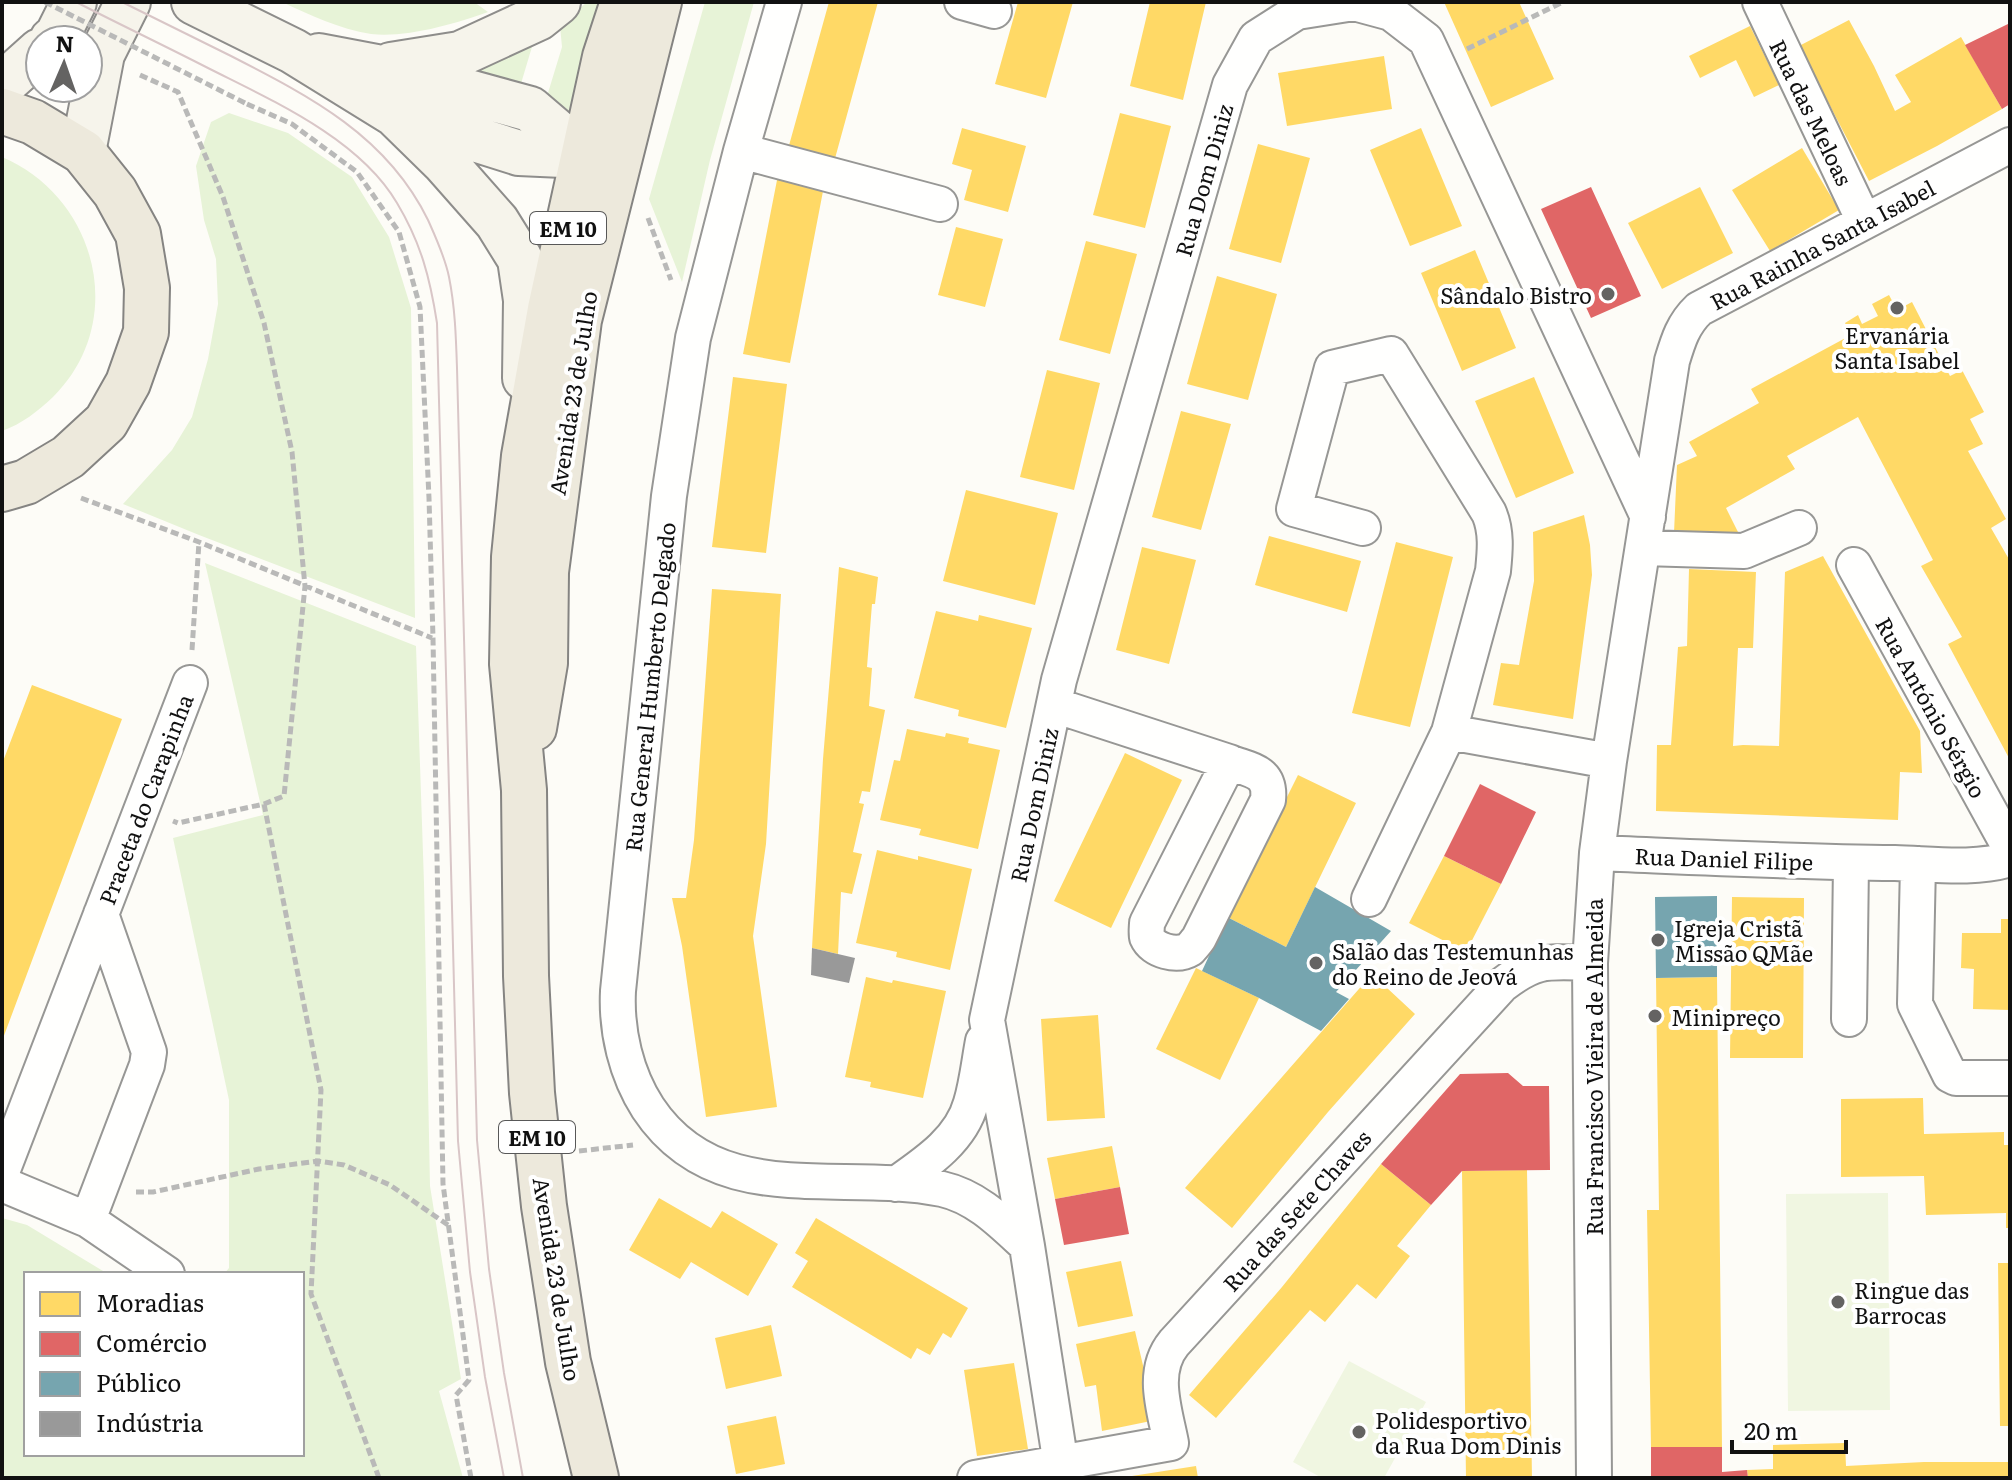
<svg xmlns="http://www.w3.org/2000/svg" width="2012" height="1480" font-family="Literata,serif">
<rect width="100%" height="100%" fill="#fdfcf7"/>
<path fill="#e7f3d7" d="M282,2H474L488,12C455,24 406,38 371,34C339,29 310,15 282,2Z
M587,2H615L583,119L544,106L562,47L560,26Z
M705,2H754L710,160L682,282L649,199Z
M534,40L517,97L443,74Z
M229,113L288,133L352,177L389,237L411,308L415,618L199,535L123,504L172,450L192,417L208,359L218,304L216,259L204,220L196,166L211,122Z
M2,157C97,197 129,322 53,397C38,411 22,424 2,431Z
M205,563L416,646L424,883L430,1186L461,1379L439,1391L463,1478H2V1218L27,1225L108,1274H26V1454H302V1274H224L229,1268V1100L173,838L263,815Z"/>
<path fill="#f0f6e1" d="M1888,1193L1890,1410L1788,1411L1786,1194Z
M1349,1361L1426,1402L1384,1478H1322L1293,1462Z"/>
<path fill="#ffd966" d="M829,2H878L834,162L788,149Z
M1018,2H1073L1046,98L995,84Z
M1150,2H1206L1183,100L1130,86Z
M1444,2H1519L1554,79L1491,107Z
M1849,20L1874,66L1895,111L1911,102L1895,75L1961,37L2002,109L1937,146L1869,181L1799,46Z
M1750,26L1779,85L1754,97L1736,60L1700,78L1689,56Z
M1384,56L1392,109L1287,126L1278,73Z
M1120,113L1171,126L1145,228L1093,215Z
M962,128L1026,146L1008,212L964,200L972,170L952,164Z
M1421,128L1462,226L1410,246L1370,150Z
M1258,144L1310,158L1281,263L1229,249Z
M1802,148L1839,210L1770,251L1732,190Z
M778,175L824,186L790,363L743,354Z
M1700,187L1733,253L1662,289L1628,223Z
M956,227L1003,239L985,307L938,295Z
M1086,241L1137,254L1110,354L1059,340Z
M1475,250L1516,348L1462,371L1421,273Z
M1217,276L1277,294L1248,400L1187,384Z
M1889,295L1897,310L1912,302L1950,376L1962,370L1984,412L1970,419L1983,444L1968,451L2006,519L1991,528L2010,561V760L1948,644L1962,637L1921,566L1933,560L1858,417L1787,456L1795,469L1726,508L1740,536L1674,533L1677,465L1697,456L1689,442L1759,403L1751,389L1851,335L1845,323L1858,315L1862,324L1878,316L1872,304Z
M1047,370L1100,383L1074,490L1020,477Z
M733,377L787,384L766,553L712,547Z
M1534,377L1574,473L1516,498L1475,401Z
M1181,411L1231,424L1201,530L1152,517Z
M966,490L1058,513L1035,605L943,581Z
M1584,515L1590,545L1592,575L1573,719L1493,705L1501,663L1519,665L1534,581L1533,532Z
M1269,536L1361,561L1347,612L1255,585Z
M1396,542L1453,557L1410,727L1352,713Z
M1142,547L1196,560L1169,664L1116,650Z
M1823,556L1920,731L1922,773L1900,772L1898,820L1656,811L1657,745H1671L1678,647L1687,646L1689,569L1756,572L1753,648H1738L1733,746L1743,745L1779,746L1785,572Z
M839,567L878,577L875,604H872L867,667L872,668L869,706L885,710L870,792L862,791L859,803L864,804L853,852L862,854L852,894L841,892L838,954L812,948L823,759Z
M712,589L781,594L766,844L753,936L777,1107L706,1117L682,946L672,898H686L694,840Z
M936,611L978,621L979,615L1032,628L1006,728L958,716L959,710L914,698Z
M32,685L122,719L2,1041V764Z
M907,729L945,737L946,733L969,738L968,743L1000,750L978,849L919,835L921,829L880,820L894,760L900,761Z
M1125,753L1182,780L1111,928L1054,901Z
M1298,775L1356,803L1286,947L1227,917Z
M877,850L918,860V856L972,869L950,970L896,957L897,952L856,943Z
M1444,856L1501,884L1466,952L1409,923Z
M1732,897L1804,898L1803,1058H1730Z
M2001,919H2010V1010L1973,1009L1974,969L1961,968L1962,933H2001Z
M1196,968L1259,998L1220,1080L1156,1049Z
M1372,974L1415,1014L1328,1112L1232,1228L1185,1188Z
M866,977L892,983L893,980L946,991L923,1098L870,1087L871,1082L845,1077Z
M1717,977L1722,1447H1651L1647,1210H1659L1656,978Z
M1098,1015L1105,1118L1047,1121L1041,1019Z
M1923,1098L1924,1134L2004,1132V1145H2010V1228H2006V1213L1926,1215L1924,1176L1841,1177V1099Z
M1112,1146L1120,1187L1055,1199L1047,1158Z
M1381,1164L1431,1205L1397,1246L1410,1256L1376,1299L1357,1284L1325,1322L1310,1310L1216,1418L1189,1395L1282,1287Z
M1527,1170L1532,1478H1466L1462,1171Z
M659,1198L711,1228L722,1211L778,1244L748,1296L691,1262L680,1279L629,1250Z
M816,1218L968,1308L951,1338L943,1333L930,1355L917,1348L911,1359L792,1287L808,1261L795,1253Z
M1121,1261L1133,1316L1078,1327L1066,1272Z
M1998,1263H2010V1426H2000Z
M771,1325L782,1376L726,1389L715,1338Z
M1135,1331L1145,1374L1151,1421L1102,1431L1096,1385L1085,1387L1076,1344Z
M1014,1363L1028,1449L977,1456L964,1370Z
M776,1416L785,1464L736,1474L727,1426Z
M1845,1443L1846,1466L1924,1462H2010V1478H1748L1747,1470L1773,1469V1445Z
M1196,1466L1198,1478H1133L1132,1476Z"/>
<path fill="#e06666" d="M2010,23V104L2002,109L1965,45Z
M1591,187L1641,296L1591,318L1541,209Z
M1480,784L1536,812L1501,884L1444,856Z
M1508,1073L1523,1086H1549L1550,1170L1462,1171L1431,1205L1381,1164L1460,1074Z
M1120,1187L1129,1234L1064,1245L1055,1199Z
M1651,1447H1722V1472L1747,1470L1748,1478H1651Z"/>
<path fill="#76a5af" d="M1315,887L1391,931L1336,992L1349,999L1321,1031L1259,998L1202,971L1227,917L1286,947Z
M1717,896V977L1656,978L1655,897Z"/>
<path fill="#999" d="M812,948L855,958L849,983L811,975Z"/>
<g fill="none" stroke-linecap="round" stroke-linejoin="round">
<g stroke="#979795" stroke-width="38">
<path id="street" d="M784,2L741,151L693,338L669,496L618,991C616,1031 626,1074 648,1108C717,1212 840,1168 942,1189C977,1197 1001,1222 1027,1246
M962,2L994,11
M1760,2L1864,221
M741,151L940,204
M1363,528L1294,509L1332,368L1391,354L1489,513C1497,532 1495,551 1493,571L1449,732L1369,899
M1643,548L1744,551L1799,528
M1854,565L2010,848
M1054,705L1229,762L1147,923C1147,926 1146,934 1147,937C1153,951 1177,957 1190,949C1191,948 1198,940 1199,938L1268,800C1271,771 1252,771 1229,762
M1449,732L1609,761
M1597,853C1696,857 1796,862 1895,863C1933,864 1974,870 2010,859
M1918,864L1915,1004L1950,1075L1956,1078H2010
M1849,1019L1851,863
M2,1172L190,683
M2,1184L88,1220L167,1274
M896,1184C926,1163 961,1140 971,1103C977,1083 979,1062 983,1041
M88,1220L147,1065L149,1052L101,914
M975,1478L1171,1443C1165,1411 1150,1372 1174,1343L1502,985C1537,958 1548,962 1590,963
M1063,1478L1027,1246L987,1020L1059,680L1230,85L1256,38L1297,12L1354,3L1391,13L1426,40L1648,517
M1594,1478L1590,963L1597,853L1609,761L1672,361C1678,341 1683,324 1699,309L2010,145"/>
</g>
<g stroke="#8e8d8b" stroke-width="48">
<path id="secondary" d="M194,2L293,51L395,114L444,162L497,222L520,259L526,300L525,378
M52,40L57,36L74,2
M319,56L377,67L530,109L585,156
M391,65L460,54L538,18L558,2
M2,85L40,51
M405,117L519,153L585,156L594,159
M83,152L102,54L128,2"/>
</g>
<g stroke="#858482" stroke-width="48">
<path id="primary" d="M2,111L33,122L83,152L115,192L138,234L147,288L146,332L128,383L106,422L68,457L26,482L2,489
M534,728L545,663L546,572L579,320L659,2
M596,1478L568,1362L544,1206L532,1093L526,976L524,790L512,664L514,557L524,456L550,309L605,57L623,2"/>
</g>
<path stroke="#b9b9b8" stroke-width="5" stroke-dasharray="8 4" stroke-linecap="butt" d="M1467,49L1563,2
M140,75L178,92L223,197L264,323L292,452L305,586L284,796L264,804L178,823L173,821
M247,104L292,124L357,172L399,232L420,307L429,498L433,638L443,1184L469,1380L456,1395L471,1478
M648,218L671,280
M81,498L199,542L432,638
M192,650L199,542
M264,804L321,1090L311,1294L379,1478
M579,1151L633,1145
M136,1192H153L259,1169L318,1161L344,1165L390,1185L448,1225"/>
<use href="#street" stroke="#fffffe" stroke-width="34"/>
<use href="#secondary" stroke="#f6f4eb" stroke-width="44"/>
<use href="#primary" stroke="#ede9dc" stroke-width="44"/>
<path stroke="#d9c6c7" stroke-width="2" d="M76,2C119,24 163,45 206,67C271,100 359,138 397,203C421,243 430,278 437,323L458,1141L470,1272L485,1377L504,1478
M122,2C159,20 195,38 231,56C311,97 387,136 428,220C436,238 445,257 449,277C455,307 456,337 457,368L477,1140L489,1269L504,1373L523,1478"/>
<path stroke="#b9b9b8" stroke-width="5" stroke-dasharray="8 4" stroke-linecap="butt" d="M45,2L247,104"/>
</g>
<g fill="#646362" stroke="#fff" stroke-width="3">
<circle cx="1608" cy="294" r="8"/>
<circle cx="1897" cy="308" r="8"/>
<circle cx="1658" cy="940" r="8"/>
<circle cx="1316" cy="963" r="8"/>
<circle cx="1655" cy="1016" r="8"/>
<circle cx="1838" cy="1302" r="8"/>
<circle cx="1359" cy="1432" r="8"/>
</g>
<g text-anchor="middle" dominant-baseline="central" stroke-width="8" stroke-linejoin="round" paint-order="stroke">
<g fill="#fff" stroke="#585858" stroke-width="2">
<rect x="530" y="212" width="76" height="32" rx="6"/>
<rect x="499" y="1121" width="76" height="32" rx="6"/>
</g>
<g font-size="20" font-weight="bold" fill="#111">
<text x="568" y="228">EM 10</text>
<text x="537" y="1137">EM 10</text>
</g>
<g font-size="22" fill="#111" stroke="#fff">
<text transform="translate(1812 112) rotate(64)">Rua das Meloas</text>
<text transform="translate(1203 180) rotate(-74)">Rua Dom Diniz</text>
<text transform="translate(1822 244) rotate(-28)">Rua Rainha Santa Isabel</text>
<text transform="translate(572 393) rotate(-81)">Avenida 23 de Julho</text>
<text transform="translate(649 687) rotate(-84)">Rua General Humberto Delgado</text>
<text transform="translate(1932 707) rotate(61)">Rua António Sérgio</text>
<text transform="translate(145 799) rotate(-69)">Praceta do Carapinha</text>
<text transform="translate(1033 805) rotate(-78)">Rua Dom Diniz</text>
<text transform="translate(1724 858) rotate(2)">Rua Daniel Filipe</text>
<text transform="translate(1593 1067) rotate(-90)">Rua Francisco Vieira de Almeida</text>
<text transform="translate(1296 1210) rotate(-48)">Rua das Sete Chaves</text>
<text transform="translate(558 1279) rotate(81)">Avenida 23 de Julho</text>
</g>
<g font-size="22" fill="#111" stroke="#fff" text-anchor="start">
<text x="1592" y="294" text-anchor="end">Sândalo Bistro</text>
<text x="1897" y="334" text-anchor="middle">Ervanária<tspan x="1897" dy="25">Santa Isabel</tspan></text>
<text x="1674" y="927">Igreja Cristã<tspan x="1674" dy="25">Missão QMãe</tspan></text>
<text x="1332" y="950">Salão das Testemunhas<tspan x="1332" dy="25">do Reino de Jeová</tspan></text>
<text x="1671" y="1016">Minipreço</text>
<text x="1854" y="1289">Ringue das<tspan x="1854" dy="25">Barrocas</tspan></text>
<text x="1375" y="1419">Polidesportivo<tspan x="1375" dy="25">da Rua Dom Dinis</tspan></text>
</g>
</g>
<rect width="2012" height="1480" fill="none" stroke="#111111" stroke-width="8"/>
<rect x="24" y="1272" width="280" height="184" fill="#ffffff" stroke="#a0a0a0" stroke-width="2"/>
<rect x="40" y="1292" width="40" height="24" fill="#ffd966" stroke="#a0a0a0" stroke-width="2"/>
<text x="96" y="1312" font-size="24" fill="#111111">Moradias</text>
<rect x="40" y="1332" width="40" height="24" fill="#e06666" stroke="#a0a0a0" stroke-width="2"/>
<text x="96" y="1352" font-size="24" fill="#111111">Comércio</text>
<rect x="40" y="1372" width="40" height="24" fill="#76a5af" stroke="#a0a0a0" stroke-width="2"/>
<text x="96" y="1392" font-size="24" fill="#111111">Público</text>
<rect x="40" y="1412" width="40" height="24" fill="#999999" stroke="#a0a0a0" stroke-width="2"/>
<text x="96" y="1432" font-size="24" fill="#111111">Indústria</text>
<g transform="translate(64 64) rotate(2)"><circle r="38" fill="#ffffff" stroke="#a0a0a0" stroke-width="2"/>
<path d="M0-6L14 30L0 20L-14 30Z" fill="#646362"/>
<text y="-12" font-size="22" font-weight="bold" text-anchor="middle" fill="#111111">N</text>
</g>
<path d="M1732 1440v12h114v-12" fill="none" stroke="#111111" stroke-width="4"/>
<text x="1744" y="1440" font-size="24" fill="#111111" stroke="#ffffff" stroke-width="6" paint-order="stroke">20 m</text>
</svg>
